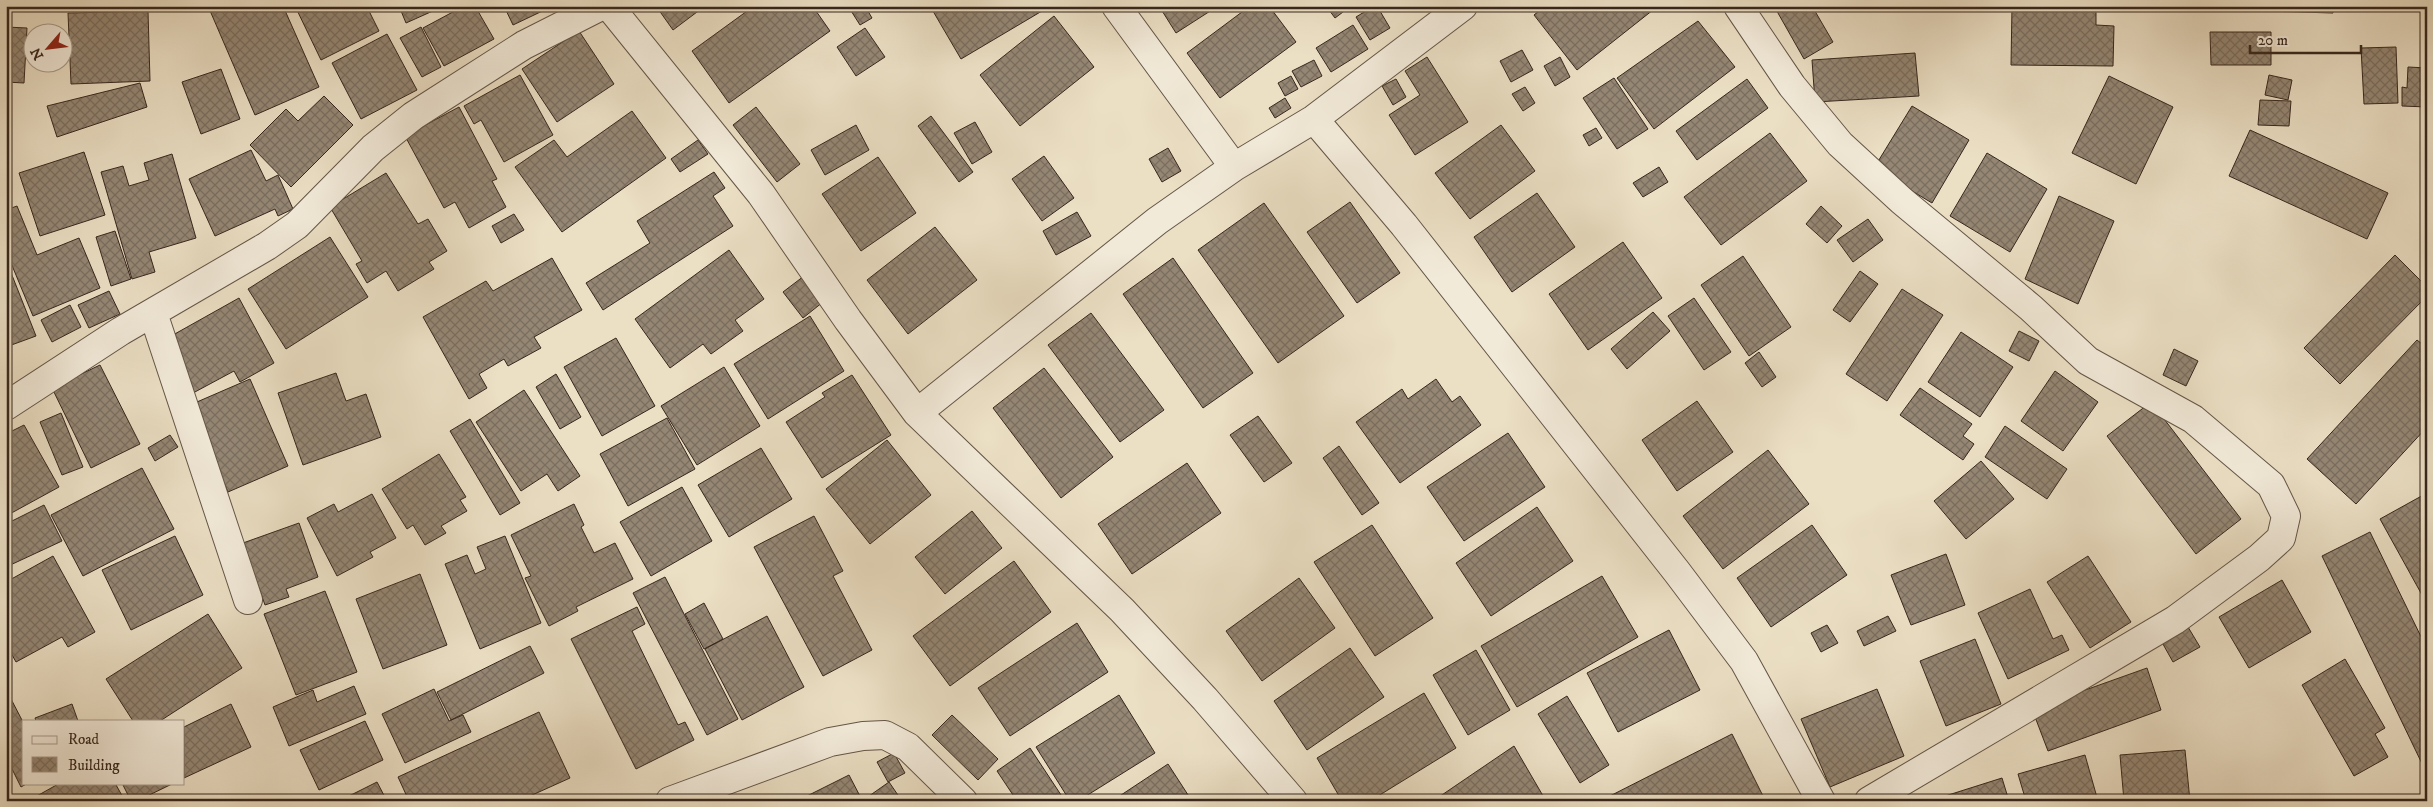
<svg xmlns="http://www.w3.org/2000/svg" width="2433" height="807" font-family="'IM FELL DW Pica',serif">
<defs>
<pattern id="building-cross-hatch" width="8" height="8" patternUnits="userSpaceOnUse" patternTransform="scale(1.25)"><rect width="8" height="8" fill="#958774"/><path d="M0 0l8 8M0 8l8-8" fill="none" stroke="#7a6e5f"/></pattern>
</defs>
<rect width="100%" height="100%" fill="#ebdfc4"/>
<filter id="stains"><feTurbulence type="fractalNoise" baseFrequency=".004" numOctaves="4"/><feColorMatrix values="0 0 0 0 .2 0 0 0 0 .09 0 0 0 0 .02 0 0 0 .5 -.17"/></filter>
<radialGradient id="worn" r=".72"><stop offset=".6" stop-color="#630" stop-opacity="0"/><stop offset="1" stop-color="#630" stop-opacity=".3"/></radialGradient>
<path fill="url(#building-cross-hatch)" stroke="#37271d" d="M208,6H283L319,87L255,115Z
M295,6H369L367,7L379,31L321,60Z
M399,6H444L406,23Z
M464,6H475L494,39L444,66L423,28Z
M504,6H553L513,25Z
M656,6H705L673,30Z
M754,6H823L816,11L830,31L729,103L692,51Z
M848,6H865L872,18L860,25Z
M930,6H1039L1042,11L961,59Z
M1159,6H1218L1176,33Z
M1250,6H1269L1296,42L1220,98L1187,53Z
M1326,6H1351L1335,18Z
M1374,6H1377L1390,28L1370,40L1356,17Z
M1545,6H1658L1577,70L1534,15Z
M1774,6H1812L1833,42L1804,59Z
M2012,6H2096V25L2114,26L2113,66L2011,65Z
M2265,6H2333V13L2265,11Z
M148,11L150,81L71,84L68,13Z
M1054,16L1094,67L1020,126L980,75Z
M1698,21L1735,67L1654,129L1617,78Z
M1353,25L1368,49L1331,72L1316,48Z
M6,27L27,28L24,83L6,82Z
M421,27L441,67L422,77L400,38Z
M865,28L885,57L856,76L837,47Z
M579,31L614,84L557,122L522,69Z
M2210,32H2271V65H2211Z
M387,34L417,90L361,119L332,63Z
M2396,47L2398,103L2364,104L2361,48Z
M1522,50L1533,70L1511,82L1500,61Z
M1915,53L1919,96L1815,102L1812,60Z
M1427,57L1468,122L1415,155L1389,115L1420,95L1405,71Z
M1560,57L1570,77L1555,86L1544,66Z
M1314,60L1322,76L1301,87L1292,71Z
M2408,67L2427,68V107L2402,106V87L2407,88Z
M221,69L240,119L201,134L182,82Z
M520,75L553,135L504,162L481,120L474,124L464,106Z
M2269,75L2292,80L2288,100L2265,95Z
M1291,76L1298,89L1285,96L1278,83Z
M2109,76L2173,107L2136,184L2072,153Z
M1614,78L1648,129L1617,149L1583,98Z
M1396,79L1406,97L1393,105L1382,86Z
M1747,79L1768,108L1697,160L1676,131Z
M140,83L147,107L57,137L47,106Z
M1525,87L1535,103L1523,111L1512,94Z
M324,96L353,125L291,187L250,145L286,109L298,121Z
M1285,98L1291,108L1275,118L1269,108Z
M2260,100L2291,101L2289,126L2258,125Z
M1912,106L1969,140L1932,203L1874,168Z
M459,107L497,179L492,181L506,207L469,228L455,202L444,208L405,136Z
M756,107L800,164L777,182L733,125Z
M632,111L666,158L562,232L515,167L554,140L567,157Z
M931,116L973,172L959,182L918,126Z
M975,122L992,152L972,164L954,133Z
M856,125L869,150L825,175L811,150Z
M1501,125L1535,171L1470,219L1435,173Z
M1596,128L1602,138L1589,146L1583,135Z
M2250,130L2388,193L2367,239L2229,176Z
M1770,133L1807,181L1721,245L1684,197Z
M698,140L708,154L680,172L671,159Z
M1168,148L1181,171L1162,182L1149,159Z
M251,150L266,181L278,175L293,209L278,216L275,209L215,236L189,179Z
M84,152L105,215L40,236L19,173Z
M1987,153L2047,189L2010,252L1950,216Z
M172,154L196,238L149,252L155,272L132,279L101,172L123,166L129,186L149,180L144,163Z
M1044,156L1074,198L1042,221L1012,179Z
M878,157L916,213L861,251L822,194Z
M1659,167L1668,182L1643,197L1633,183Z
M714,172L725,188L713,196L733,226L603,310L586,283L650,243L637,221Z
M386,173L418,224L428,219L447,251L429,262L434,269L398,291L386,271L367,283L356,264L362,261L330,207Z
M1537,193L1575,247L1512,292L1474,237Z
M2059,196L2114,221L2078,304L2025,279Z
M1350,202L1400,273L1357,303L1307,232Z
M1264,203L1344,316L1278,363L1198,250Z
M17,206L37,255L79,238L100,288L33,316L6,251V210Z
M1821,206L1842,226L1827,243L1806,224Z
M1077,212L1091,236L1056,255L1043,231Z
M514,214L524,230L501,243L492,226Z
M1868,219L1883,240L1853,262L1837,240Z
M935,227L977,280L908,334L867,280Z
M115,231L131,279L111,286L96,237Z
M330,237L368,297L286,349L248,289Z
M1623,242L1662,298L1588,350L1549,294Z
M729,250L764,299L735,320L743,331L711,354L703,344L670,368L635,319Z
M2395,255L2427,287V296L2340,384L2304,348Z
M1743,256L1791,327L1749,356L1701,285Z
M552,258L582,310L534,337L541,348L508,366L504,359L479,374L487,388L469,399L423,317L486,281L493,291Z
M1173,258L1253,373L1203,408L1123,294Z
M6,260L36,336L6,347Z
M1860,271L1878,284L1850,322L1833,310Z
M804,276L823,302L803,318L783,292Z
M1902,289L1943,315L1887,401L1846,374Z
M109,291L120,314L89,328L78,305Z
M239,298L274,363L240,382L234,371L193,393L164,340Z
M1694,298L1731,352L1704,370L1668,316Z
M70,305L81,327L52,342L41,320Z
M1653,312L1670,331L1627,369L1611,349Z
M1091,313L1164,410L1120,442L1048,345Z
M810,316L844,371L768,419L734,364Z
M2019,331L2039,341L2029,361L2009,351Z
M1961,332L2013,367L1980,417L1928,382Z
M616,338L655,406L602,436L564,367Z
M2417,340L2427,348V427L2356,504L2307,459Z
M2174,349L2198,361L2186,386L2163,375Z
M1759,352L1776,377L1762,387L1745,363Z
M100,365L140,444L91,468L52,388Z
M724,367L760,426L697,465L661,406Z
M1044,368L1113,457L1061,498L993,408Z
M2055,371L2098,402L2063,451L2021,421Z
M336,373L346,401L366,394L381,437L303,465L278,393Z
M556,374L581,417L560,429L536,387Z
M852,375L891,435L822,478L786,422L825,397L822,393Z
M250,379L288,466L228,492L190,405Z
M1436,379L1452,402L1460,396L1481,425L1400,483L1356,422L1402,389L1408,399Z
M1920,388L1972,424L1963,436L1974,444L1963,460L1900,415Z
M524,390L580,476L558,491L547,474L521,491L476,422Z
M1697,401L1733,452L1677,491L1642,440Z
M2151,402L2241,519L2196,554L2107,436Z
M61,413L83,467L62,475L40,422Z
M1258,416L1292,463L1264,482L1230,435Z
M667,418L695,469L628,506L600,454Z
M470,419L520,503L500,515L450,431Z
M24,425L59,487L6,516V434Z
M2005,426L2067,469L2047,499L1985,457Z
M1508,433L1545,487L1464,541L1427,487Z
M170,435L178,447L155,461L148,448Z
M887,440L931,495L870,544L826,489Z
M1339,446L1379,503L1362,515L1323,458Z
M761,448L792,499L729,537L698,485Z
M1768,450L1809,504L1723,569L1683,516Z
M439,454L466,497L460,500L467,511L441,526L446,533L425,545L413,525L407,529L382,489Z
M1981,461L2014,499L1966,539L1934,501Z
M1187,463L1221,513L1132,574L1098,524Z
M142,468L174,529L83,576L51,515Z
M682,487L712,541L651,576L620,522Z
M2427,493V604L2380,519Z
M372,494L396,538L370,552L373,557L337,576L307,518L334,504L338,512Z
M574,504L584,525L581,527L594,553L615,543L633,579L576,607L578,611L549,626L525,578L531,576L511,535Z
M44,505L62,541L6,567V524Z
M1537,507L1573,561L1491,616L1456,563Z
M972,511L1002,548L945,594L915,557Z
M814,516L843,571L833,576L872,650L823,676L754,547Z
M299,523L318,577L286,589L289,597L265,605L243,543Z
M1372,525L1433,618L1375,656L1314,562Z
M1812,525L1847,575L1771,627L1737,578Z
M2370,532L2427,649V774L2322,556Z
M175,536L203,595L131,630L102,570Z
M505,536L541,623L480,649L445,564L467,555L475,574L486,569L477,547Z
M1946,554L1965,605L1911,625L1891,575Z
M53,556L95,632L68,647L62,637L16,662L6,644V582Z
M2088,556L2131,622L2090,648L2047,582Z
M1014,561L1051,612L950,686L913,636Z
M420,574L447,645L383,669L356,599Z
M1602,576L1638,637L1517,707L1481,646Z
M665,577L738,719L707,735L633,593Z
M1299,578L1335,628L1262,681L1226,631Z
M2282,580L2311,632L2249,668L2219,617Z
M2030,589L2053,639L2062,635L2069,650L2008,679L1978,613Z
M325,591L357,672L296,695L264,614Z
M704,603L723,639L704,649L685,614Z
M637,607L645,624L632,631L678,725L685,722L694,740L636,769L571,639Z
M208,614L242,668L160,721H133L106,679Z
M767,616L804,687L742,720L705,649Z
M1888,616L1896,631L1864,646L1857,631Z
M2185,622L2200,647L2173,662L2159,637Z
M1077,623L1108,672L1010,736L978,688Z
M1827,625L1838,643L1821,652L1811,633Z
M1669,630L1700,690L1618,732L1587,673Z
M1975,639L2001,704L1946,726L1920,661Z
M530,646L544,673L451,720L437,692Z
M1350,648L1384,697L1307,750L1274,701Z
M1476,650L1510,710L1468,735L1433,675Z
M2345,659L2385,728L2375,734L2388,757L2354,776L2302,685Z
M2147,668L2161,710L2048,751L2032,709Z
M354,686L366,714L289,746L273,707L313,690L317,702Z
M434,689L449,721L463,715L471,732L405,763L382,714Z
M1877,689L1904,756L1830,787L1801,719Z
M1424,693L1456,748L1370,801H1342L1317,758Z
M1119,695L1155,753L1078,801H1070L1036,747Z
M1567,696L1609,765L1580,783L1538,714Z
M10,697L24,724V783H28L21,787L6,757V699Z
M72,704L78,721H36L35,718Z
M231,704L251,747L184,778V727Z
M539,712L570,778L519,801H409L398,777Z
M952,715L998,759L978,780L932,735Z
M365,721L383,760L319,790L300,750Z
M1732,734L1764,798L1758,801H1607L1606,798Z
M1514,746L1546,801H1433Z
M1030,748L1065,801H1017L997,771Z
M2185,750L2190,801H2124L2120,755Z
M894,753L905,773L888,782L877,762Z
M2085,755L2098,801H2026L2018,774Z
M1168,764L1192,801H1112Z
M849,775L862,800L797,801Z
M2002,778L2009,801H1944L1942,797Z
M377,782L387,801H339Z
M889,782L902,801H862Z
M60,783H115L125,801H28Z
M122,783H174L137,801H131Z"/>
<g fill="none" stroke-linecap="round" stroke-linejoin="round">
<g stroke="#645547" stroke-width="30">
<path id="minor" d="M609,6L761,194L848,320L917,413L1122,610L1205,699L1293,801
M1116,6L1234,167
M1738,6L1792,86L1840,144L1902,201L2031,308L2088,361L2193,419L2271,485L2286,516L2281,538L2259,558L2175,620L1869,801
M1314,119L1404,225L1677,572L1744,661L1821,801
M153,313L248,600
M6,406L121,331L267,246L297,225L373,148L413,116L524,45L601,6
M917,413L1157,221L1234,167L1314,119L1463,6
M670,801L830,742L863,736L885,735L908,747L963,801"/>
</g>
<use href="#minor" stroke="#f2ead9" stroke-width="28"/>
</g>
<rect width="2433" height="807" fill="none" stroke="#ebdfc4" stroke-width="25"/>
<rect x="8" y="8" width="2418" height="792" fill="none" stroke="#37271d" stroke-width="2.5"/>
<rect x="12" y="12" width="2408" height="782" fill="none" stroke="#37271d"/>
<rect x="22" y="720" width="162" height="65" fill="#f2ead9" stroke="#a79c8e"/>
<rect x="32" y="736" width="25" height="8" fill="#f2ead9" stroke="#a79c8e"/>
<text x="68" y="744" font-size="15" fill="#37271d">Road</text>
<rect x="32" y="757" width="25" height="15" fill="url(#building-cross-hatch)" stroke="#a79c8e"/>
<text x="68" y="770" font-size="15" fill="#37271d">Building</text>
<g transform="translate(48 48) rotate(242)"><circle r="24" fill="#f2ead9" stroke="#a79c8e"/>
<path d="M0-4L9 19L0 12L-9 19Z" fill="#8f2418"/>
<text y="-8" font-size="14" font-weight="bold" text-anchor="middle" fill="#37271d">N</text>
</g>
<path d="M2250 45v8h111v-8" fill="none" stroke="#37271d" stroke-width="2.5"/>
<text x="2258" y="45" font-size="15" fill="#37271d" stroke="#f2ead9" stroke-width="4" paint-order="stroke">20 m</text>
<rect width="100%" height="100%" filter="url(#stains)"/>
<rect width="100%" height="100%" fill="url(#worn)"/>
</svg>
